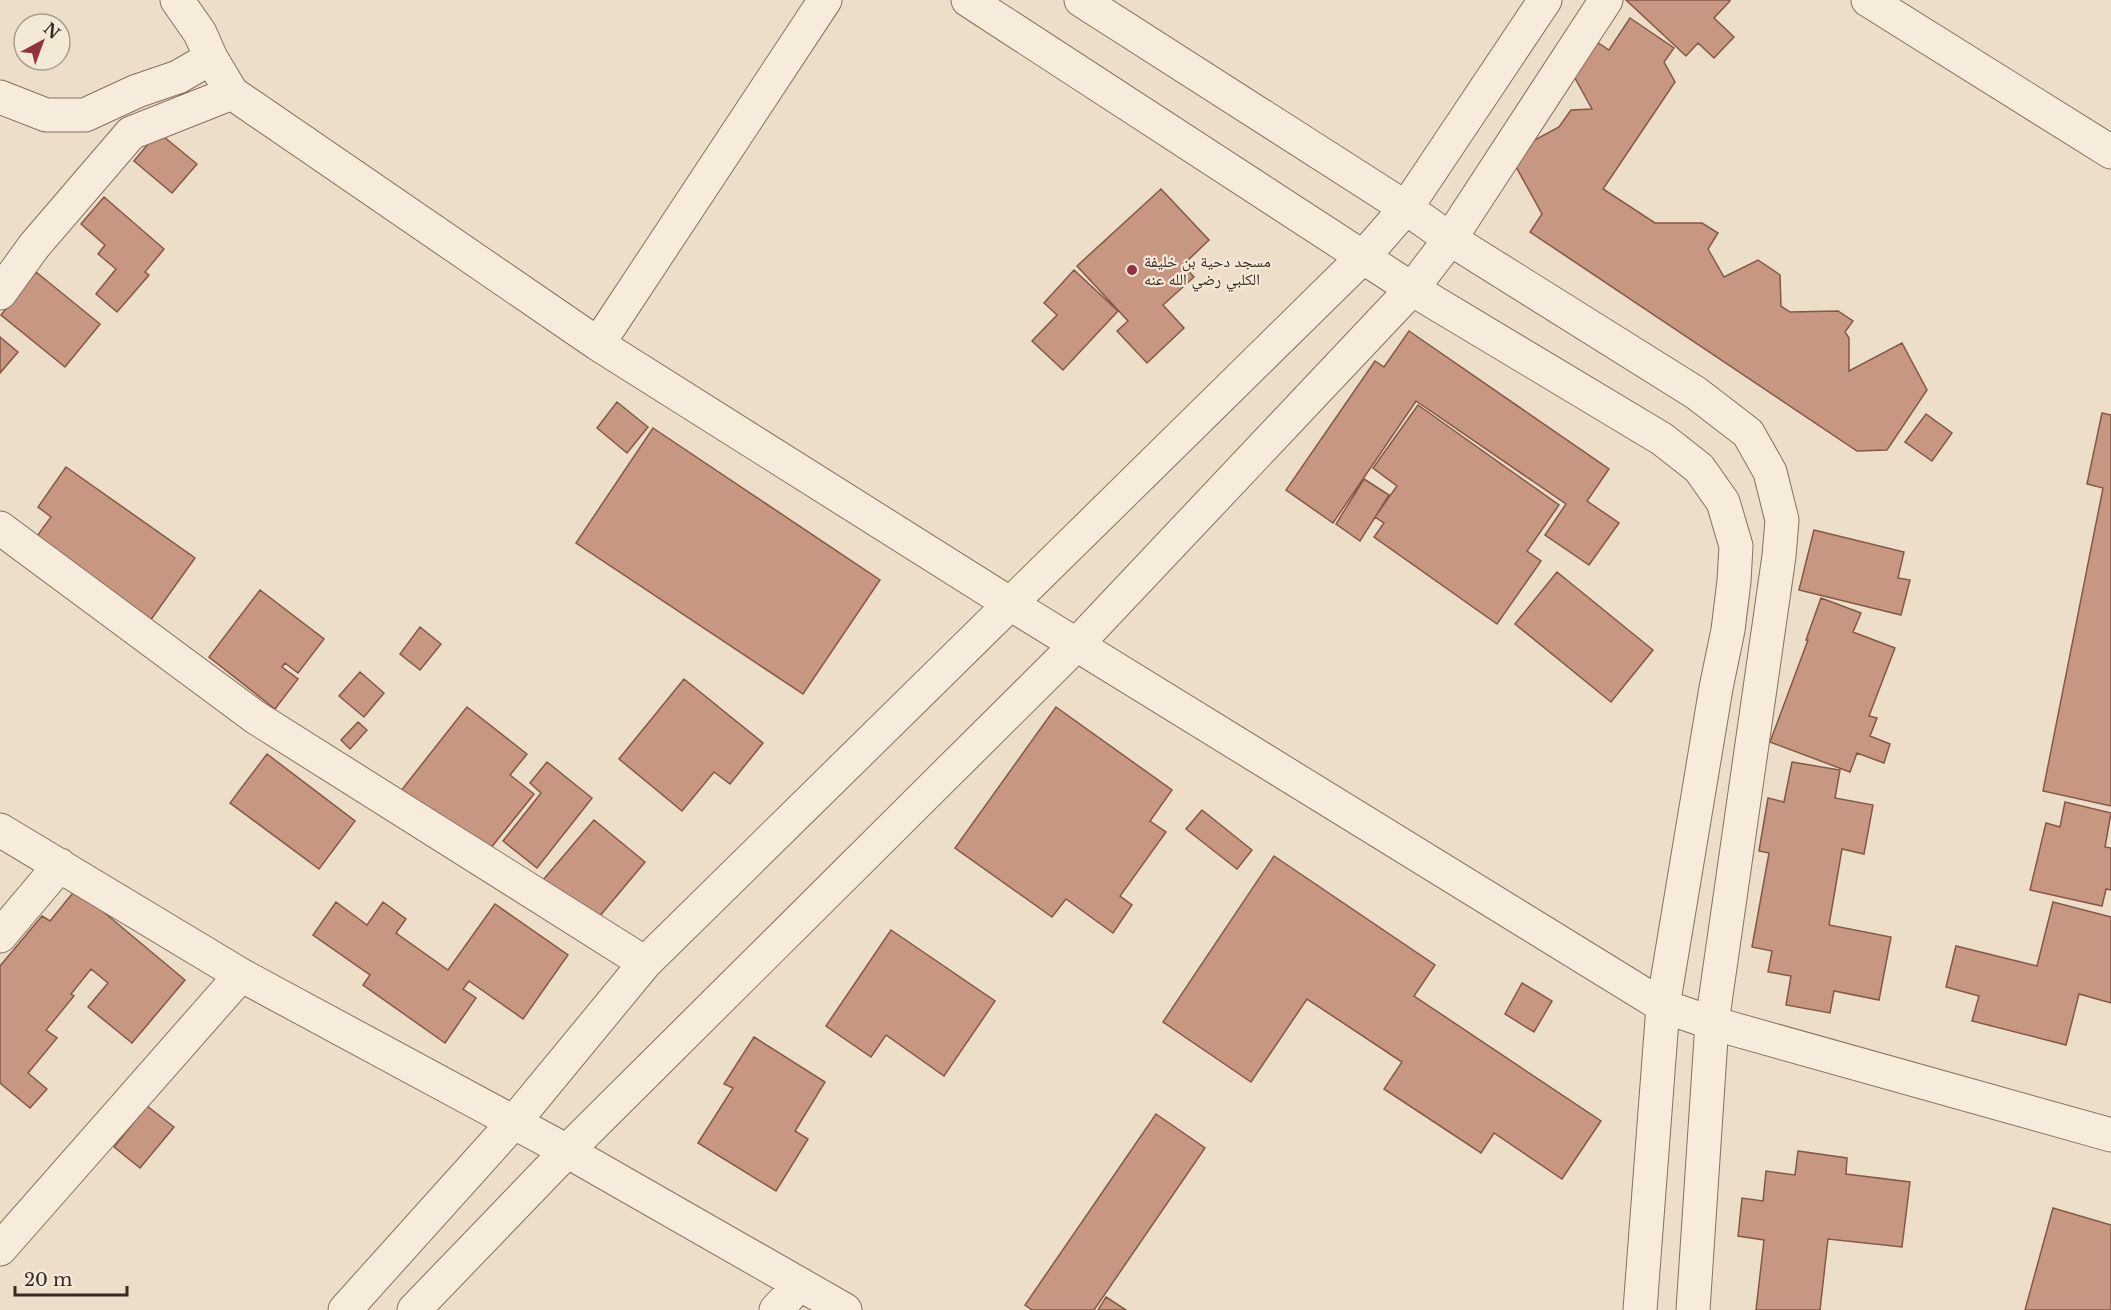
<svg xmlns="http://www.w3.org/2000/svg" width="2111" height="1310" font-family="'Libre Baskerville','Noto Naskh Arabic',serif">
<rect width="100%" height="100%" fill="#ecdec8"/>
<path fill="#c79781" stroke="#855846" stroke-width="1.5" d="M1626,0H1728L1730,1L1714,18L1734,37L1714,58L1698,43L1686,56Z
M1630,18L1674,48L1664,62L1675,82L1603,189L1655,223H1702L1718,233L1708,249L1724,277L1758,260L1780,275L1781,306L1790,312L1838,311L1853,321L1845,332L1849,338V371L1902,343L1927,390L1887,450L1857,451L1530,232L1542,214L1509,154L1559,127L1571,110L1592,109L1570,69L1591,38L1609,50Z
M158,132L197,164L172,193L134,161Z
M1161,189L1209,240L1183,265L1194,277L1163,305L1184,328L1147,363L1117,331L1128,321L1077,266Z
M104,197L164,249L145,272L149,275L117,312L96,294L116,269L98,254L105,245L81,224Z
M1074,270L1118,311L1063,370L1032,341L1057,315L1044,303Z
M36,272L100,324L65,367L1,315Z
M1409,331L1609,469L1587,501L1619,523L1589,565L1545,535L1566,504L1416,401L1333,523L1286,490L1375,361L1384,367Z
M0,337L18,352L0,373Z
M617,402L648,427L627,453L597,428Z
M1418,405L1559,505L1527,551L1541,561L1497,624L1374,537L1384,523L1375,517L1397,486L1373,468Z
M2102,413L2111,415V806L2043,791L2103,488L2087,484Z
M1926,414L1952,433L1932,461L1905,442Z
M653,428L880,580L803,694L576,543Z
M66,467L195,558L150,621L35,539L51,517L38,507Z
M1364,479L1389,495L1360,541L1336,524Z
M1814,530L1904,552L1898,578L1910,580L1901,615L1799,590Z
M1557,572L1653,650L1611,702L1515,624Z
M260,590L324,639L298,673L285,663L282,667L298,679L275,709L209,657Z
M1821,598L1861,613L1853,632L1895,648L1869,716L1877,718L1870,736L1890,744L1884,763L1857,753L1850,772L1770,742L1808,640H1806Z
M420,627L441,644L420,670L400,654Z
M360,672L384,693L364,717L339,696Z
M684,679L763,743L730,784L714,772L682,811L619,759Z
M467,707L527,754L510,775L534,794L486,854L400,792Z
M1056,707L1172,790L1150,821L1166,832L1120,896L1132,905L1113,933L1066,899L1052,917L955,848Z
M358,722L367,730L350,749L341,740Z
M267,754L355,821L319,869L230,803Z
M547,762L592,798L537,868L503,841L541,793L530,783Z
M1792,762L1840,770L1835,798L1873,805L1864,854L1842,849L1829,925L1891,937L1879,1000L1834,991L1830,1013L1786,1005L1791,976L1768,972L1772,951L1752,947L1769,853L1759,851L1768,798L1784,802Z
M2065,802L2111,813L2105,847L2111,848V890L2106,889L2102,906L2030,890L2046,823L2060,827Z
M1202,810L1252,850L1237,869L1186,829Z
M594,820L645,862L594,923L543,880Z
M1274,856L1435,965L1414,996L1601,1121L1562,1179L1494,1133L1481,1153L1384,1089L1402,1062L1307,999L1251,1082L1163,1022Z
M76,889L185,980L132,1043L88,1007L108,983L91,969L71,994L74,996L46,1030L57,1038L28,1073L47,1089L30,1108L0,1083V966L42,916L50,921Z
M336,902L367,925L383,902L406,919L396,933L448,970L495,904L568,955L523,1019L469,981L463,989L476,998L445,1043L363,985L370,975L313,935Z
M2053,902L2111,917V1003L2079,994L2066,1045L1972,1021L1979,996L1946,987L1956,946L2037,966Z
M891,930L995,1001L944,1076L886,1035L871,1057L826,1026Z
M1522,983L1552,1001L1534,1032L1505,1014Z
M754,1037L825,1082L795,1131L808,1139L776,1191L698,1143L733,1088L724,1084Z
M147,1106L174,1127L140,1168L114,1147Z
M1156,1114L1205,1148L1094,1310H1032L1025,1305Z
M1798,1151L1847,1158L1846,1174L1910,1182L1902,1247L1828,1239L1820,1310H1756L1764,1240L1738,1236L1742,1198L1763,1201L1766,1171L1795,1175Z
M2053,1208L2111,1225V1310H2025Z
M1106,1297L1126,1310H1098Z"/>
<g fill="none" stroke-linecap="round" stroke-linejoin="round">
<g stroke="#87705e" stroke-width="35">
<path id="street" d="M177,0L200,33L211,58L232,93L598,344L1012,605L1663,1006L1712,1023L2111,1135
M968,0L1412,289L1662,439L1699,468L1723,502L1736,546L1734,581L1728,630L1716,688L1663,1006L1640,1310
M1081,0L1406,208L1450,239L1696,393L1748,433L1770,472L1782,520L1779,556L1712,1023L1693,1310
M1868,0L2111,152
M0,97L46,115H85L137,91L178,77L211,58
M0,293L34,246L131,133L232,93
M598,344L825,0
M0,528L255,717L645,963
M0,830L241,975L567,1151L845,1310
M0,936L60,865
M0,1249L241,975
M345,1310L514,1122L645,963L1364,256L1406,208L1545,0
M414,1310L567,1151L1077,644L1412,289L1450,239L1606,0
M776,1310L800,1284"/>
</g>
<use href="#street" stroke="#f7ecdb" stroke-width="33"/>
</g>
<circle fill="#92323c" stroke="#f4e9d7" stroke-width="2" cx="1132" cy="270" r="6"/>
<g text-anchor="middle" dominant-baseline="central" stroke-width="4.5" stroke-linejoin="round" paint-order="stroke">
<g font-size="16" fill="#382a21" stroke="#f4e9d7" text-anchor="start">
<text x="1144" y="261">مسجد دحية بن خليفة<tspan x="1144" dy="18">الكلبي رضي الله عنه</tspan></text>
</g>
</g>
<g transform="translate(42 42) rotate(41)"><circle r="28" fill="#f4e9d7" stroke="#a99d8e" stroke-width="1.5"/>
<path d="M0-4.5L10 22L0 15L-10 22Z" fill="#92323c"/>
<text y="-9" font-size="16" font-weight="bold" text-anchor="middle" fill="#382a21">N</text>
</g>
<path d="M15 1286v9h112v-9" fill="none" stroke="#382a21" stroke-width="3"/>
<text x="24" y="1286" font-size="18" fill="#382a21" stroke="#f4e9d7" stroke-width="4.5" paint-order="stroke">20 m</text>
</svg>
